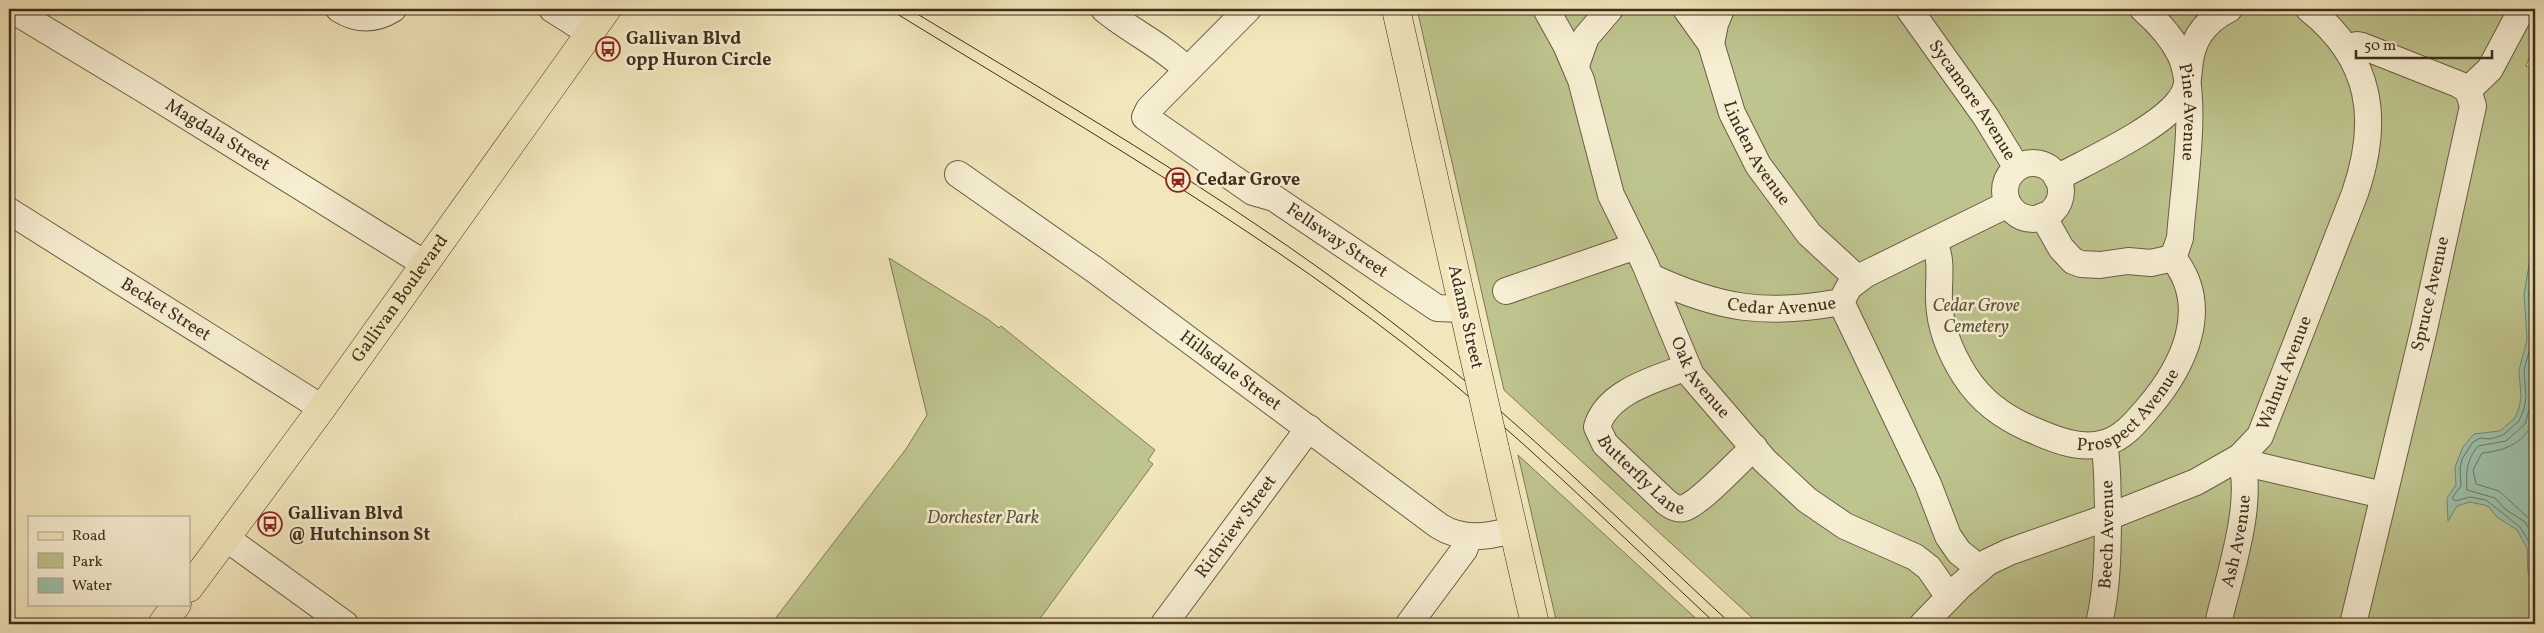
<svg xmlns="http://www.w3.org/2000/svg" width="2544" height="633" font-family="Vollkorn,serif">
<rect width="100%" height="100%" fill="#f2e7bc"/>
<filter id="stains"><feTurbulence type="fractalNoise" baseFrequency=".004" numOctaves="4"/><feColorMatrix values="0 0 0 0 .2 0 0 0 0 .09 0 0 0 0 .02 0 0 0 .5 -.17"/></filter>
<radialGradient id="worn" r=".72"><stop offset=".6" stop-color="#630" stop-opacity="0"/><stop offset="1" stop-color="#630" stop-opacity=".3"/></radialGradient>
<path fill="#bec48e" stroke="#7e7a55" d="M1417,9H2535V43L2526,66L2535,69V624H1759L1504,390Z
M889,258L989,320L999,328L1001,326L1155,450L1148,460L1153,464L1036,624H771L906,449L927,415Z
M1518,455L1702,624H1557Z"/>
<path fill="#9cc1ab" stroke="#768772" d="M2535,231V588L2528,573L2527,548L2517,530L2497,517L2489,507L2484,505L2470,502L2457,506L2448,521L2447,498L2456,485L2455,467L2463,447L2474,434L2500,431L2515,418L2519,408L2521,397L2519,370L2527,340L2524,294Z"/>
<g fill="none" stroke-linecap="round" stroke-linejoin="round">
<path stroke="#6d7864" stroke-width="1" d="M2535,255L2529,294L2532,340L2524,370L2526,397L2524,409L2519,421L2503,435L2490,439L2480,438L2473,442L2462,459L2460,468L2461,486L2452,498L2455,501L2470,497L2486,500L2520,527L2532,547L2533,571L2535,577
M2535,352L2530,371L2532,399L2525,424L2506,441L2478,446C2466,461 2466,473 2467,490L2495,498L2505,509L2525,522L2535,539
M2535,418C2526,442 2506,451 2482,453L2473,470L2476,484L2499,491L2535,524"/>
<g stroke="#6b5d44" stroke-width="28">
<g id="minor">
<path id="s1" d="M11,9L145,90L425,264"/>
<path d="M339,9C358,21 375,20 393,9"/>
<path d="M552,9L590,33"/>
<path d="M1104,9C1130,31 1162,45 1186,69"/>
<path id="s2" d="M1248,9L1149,109L1145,117L1253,192L1274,198L1437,308L1463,309"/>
<path id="s3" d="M1546,9L1566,45L1581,80L1611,195L1645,264L1691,375L1765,461L1807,500L1845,526L1915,557L1929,568L1949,597"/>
<path id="s4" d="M1686,9L1711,44L1732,113L1758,165L1809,234L1858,279"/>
<path id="s5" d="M1909,9L1986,117L2017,168"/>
<path id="s6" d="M2143,9C2159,23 2172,37 2181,56C2199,99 2183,190 2180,238L2173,258"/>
<path d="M1711,44L1715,24L1721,9"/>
<path d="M2347,48L2357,45L2362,46L2458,84L2468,90L2473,106L2424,329L2353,624"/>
<path d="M1576,65L1586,37L1610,9"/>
<path d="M2468,90L2490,69L2522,9"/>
<circle cx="2033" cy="191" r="28"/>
<path id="s7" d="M958,174L1095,270L1439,526C1463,541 1487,537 1513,530"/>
<path d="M2057,178C2090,160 2158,129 2179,101C2187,92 2188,80 2189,69C2191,41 2203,22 2229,9"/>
<path id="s8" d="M9,211L322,408"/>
<path d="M2043,216L2061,248L2073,261L2081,264L2100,265L2128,261L2151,263L2173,258"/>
<path id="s9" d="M1934,242C1943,261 1938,281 1939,301C1940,328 1951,354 1965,376C1981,401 2002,416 2028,428C2051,438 2079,451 2105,443C2123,438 2136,422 2148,408C2184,366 2212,307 2173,258"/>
<path id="s10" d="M1651,277C1720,309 1765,316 1841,302L1849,287L1866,274L2008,204"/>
<path d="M1506,291L1636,246"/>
<path d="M1841,302L1928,484L1948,536L1959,552L1979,568"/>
<path id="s11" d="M1687,367C1657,379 1607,391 1597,427L1605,444L1666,502C1671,506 1677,510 1684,508C1699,504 1740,460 1754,447"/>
<path d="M2240,457L2259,466L2383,495"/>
<path d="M226,538L345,624"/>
<path id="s12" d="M1164,624L1309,428"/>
<path d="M1409,624L1464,550L1469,537"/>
<path id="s13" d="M1923,624L1959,587L1988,562L2009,552L2108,517L2196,482L2240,457L2260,436L2355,193C2380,120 2372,59 2309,9"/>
<path id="s14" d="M2099,624C2108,585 2108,546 2108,505C2107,485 2108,464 2104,444"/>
<path id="s15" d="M2218,624C2228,579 2256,500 2240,457"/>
</g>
</g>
<g stroke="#3e2f1c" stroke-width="29">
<path id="major" d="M1396,9L1473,352
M1495,449L1535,624"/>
</g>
<g stroke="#3e2f1c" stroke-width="29">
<g id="highway">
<path id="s16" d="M189,588L322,408L607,9"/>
<path d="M162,624L177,604"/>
</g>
</g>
<use href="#minor" stroke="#f7efd3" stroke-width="26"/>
<use href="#major" stroke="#f2e7bc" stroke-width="28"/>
<use href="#highway" stroke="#f2e7bc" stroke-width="28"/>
<path stroke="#3e2f1c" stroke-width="1" d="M889,9C1063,116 1241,218 1403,343C1514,429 1614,529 1716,624
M909,9C1080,112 1254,213 1411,337C1524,425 1626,527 1731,624"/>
<g stroke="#3e2f1c" stroke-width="29" stroke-linecap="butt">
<path id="major-bridge" d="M1473,352L1495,449"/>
</g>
<use href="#major-bridge" stroke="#f2e7bc" stroke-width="28"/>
</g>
<defs>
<g id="bus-ring" transform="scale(1.25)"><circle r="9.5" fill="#f7efd3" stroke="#8f2418" stroke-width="1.5"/><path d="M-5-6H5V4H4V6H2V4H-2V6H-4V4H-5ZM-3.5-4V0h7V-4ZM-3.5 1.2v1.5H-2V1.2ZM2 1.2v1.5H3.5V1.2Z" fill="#8f2418"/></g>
<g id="station-ring" transform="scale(1.25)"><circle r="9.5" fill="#f7efd3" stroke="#8f2418" stroke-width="1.5"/><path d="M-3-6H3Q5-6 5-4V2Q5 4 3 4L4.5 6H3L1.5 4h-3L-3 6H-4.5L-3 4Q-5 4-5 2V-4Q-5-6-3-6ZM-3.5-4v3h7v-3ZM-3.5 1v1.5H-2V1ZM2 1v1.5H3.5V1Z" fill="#8f2418"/></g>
</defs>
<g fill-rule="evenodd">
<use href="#bus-ring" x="608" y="49"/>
<use href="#station-ring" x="1178" y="180"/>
<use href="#bus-ring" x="270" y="524"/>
</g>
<g text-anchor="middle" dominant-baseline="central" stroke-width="5" stroke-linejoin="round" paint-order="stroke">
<g font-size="18" font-weight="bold" fill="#3e2f1c" stroke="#f7efd3" text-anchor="start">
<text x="626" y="39">Gallivan Blvd<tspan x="626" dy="21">opp Huron Circle</tspan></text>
<text x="1196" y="180">Cedar Grove</text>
<text x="288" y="514">Gallivan Blvd<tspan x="288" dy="21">@ Hutchinson St</tspan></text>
</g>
<g font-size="18" fill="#3e2f1c" stroke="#f7efd3">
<text stroke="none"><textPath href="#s5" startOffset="111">Sycamore Avenue</textPath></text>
<text stroke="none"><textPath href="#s6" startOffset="118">Pine Avenue</textPath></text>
<text stroke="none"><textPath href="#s1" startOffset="242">Magdala Street</textPath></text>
<text stroke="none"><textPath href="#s4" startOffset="162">Linden Avenue</textPath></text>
<text stroke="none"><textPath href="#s2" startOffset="379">Fellsway Street</textPath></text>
<text transform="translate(2431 294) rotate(-77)">Spruce Avenue</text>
<text stroke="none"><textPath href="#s16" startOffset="358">Gallivan Boulevard</textPath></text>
<text stroke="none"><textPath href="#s10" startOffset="136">Cedar Avenue</textPath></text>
<text stroke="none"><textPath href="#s8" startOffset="185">Becket Street</textPath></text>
<text transform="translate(1465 317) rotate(77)">Adams Street</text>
<text stroke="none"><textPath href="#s7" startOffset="336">Hillsdale Street</textPath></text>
<text stroke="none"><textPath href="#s13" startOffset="460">Walnut Avenue</textPath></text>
<text stroke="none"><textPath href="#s3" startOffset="402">Oak Avenue</textPath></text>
<text stroke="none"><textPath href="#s9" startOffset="340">Prospect Avenue</textPath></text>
<text stroke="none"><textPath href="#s11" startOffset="179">Butterfly Lane</textPath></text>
<text stroke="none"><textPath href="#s12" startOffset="121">Richview Street</textPath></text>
<text stroke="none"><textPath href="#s14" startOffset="90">Beech Avenue</textPath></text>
<text stroke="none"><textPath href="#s15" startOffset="85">Ash Avenue</textPath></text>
</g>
<g font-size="18" font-style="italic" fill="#5e5438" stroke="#f7efd3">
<text x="1976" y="306">Cedar Grove<tspan x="1976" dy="21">Cemetery</tspan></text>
<text x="983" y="518">Dorchester Park</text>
</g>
</g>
<rect width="2544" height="633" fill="none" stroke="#f2e7bc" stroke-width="30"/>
<rect x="10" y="10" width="2524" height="613" fill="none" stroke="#3e2f1c" stroke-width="2.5"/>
<rect x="15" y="15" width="2514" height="603" fill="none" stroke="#3e2f1c"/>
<rect x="28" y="516" width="162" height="90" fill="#f7efd3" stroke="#ada28a"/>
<rect x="38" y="532" width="25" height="8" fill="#f2e7bc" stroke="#ada28a"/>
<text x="72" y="540" font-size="15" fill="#3e2f1c">Road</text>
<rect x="38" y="553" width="25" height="15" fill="#bec48e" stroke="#ada28a"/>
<text x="72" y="566" font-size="15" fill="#3e2f1c">Park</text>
<rect x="38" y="578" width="25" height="15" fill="#9cc1ab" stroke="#ada28a"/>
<text x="72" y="590" font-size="15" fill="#3e2f1c">Water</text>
<path d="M2356 50v8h136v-8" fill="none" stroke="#3e2f1c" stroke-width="2.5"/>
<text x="2364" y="50" font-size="15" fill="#3e2f1c" stroke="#f7efd3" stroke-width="4" paint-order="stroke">50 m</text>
<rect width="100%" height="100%" filter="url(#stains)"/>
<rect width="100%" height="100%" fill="url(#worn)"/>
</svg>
